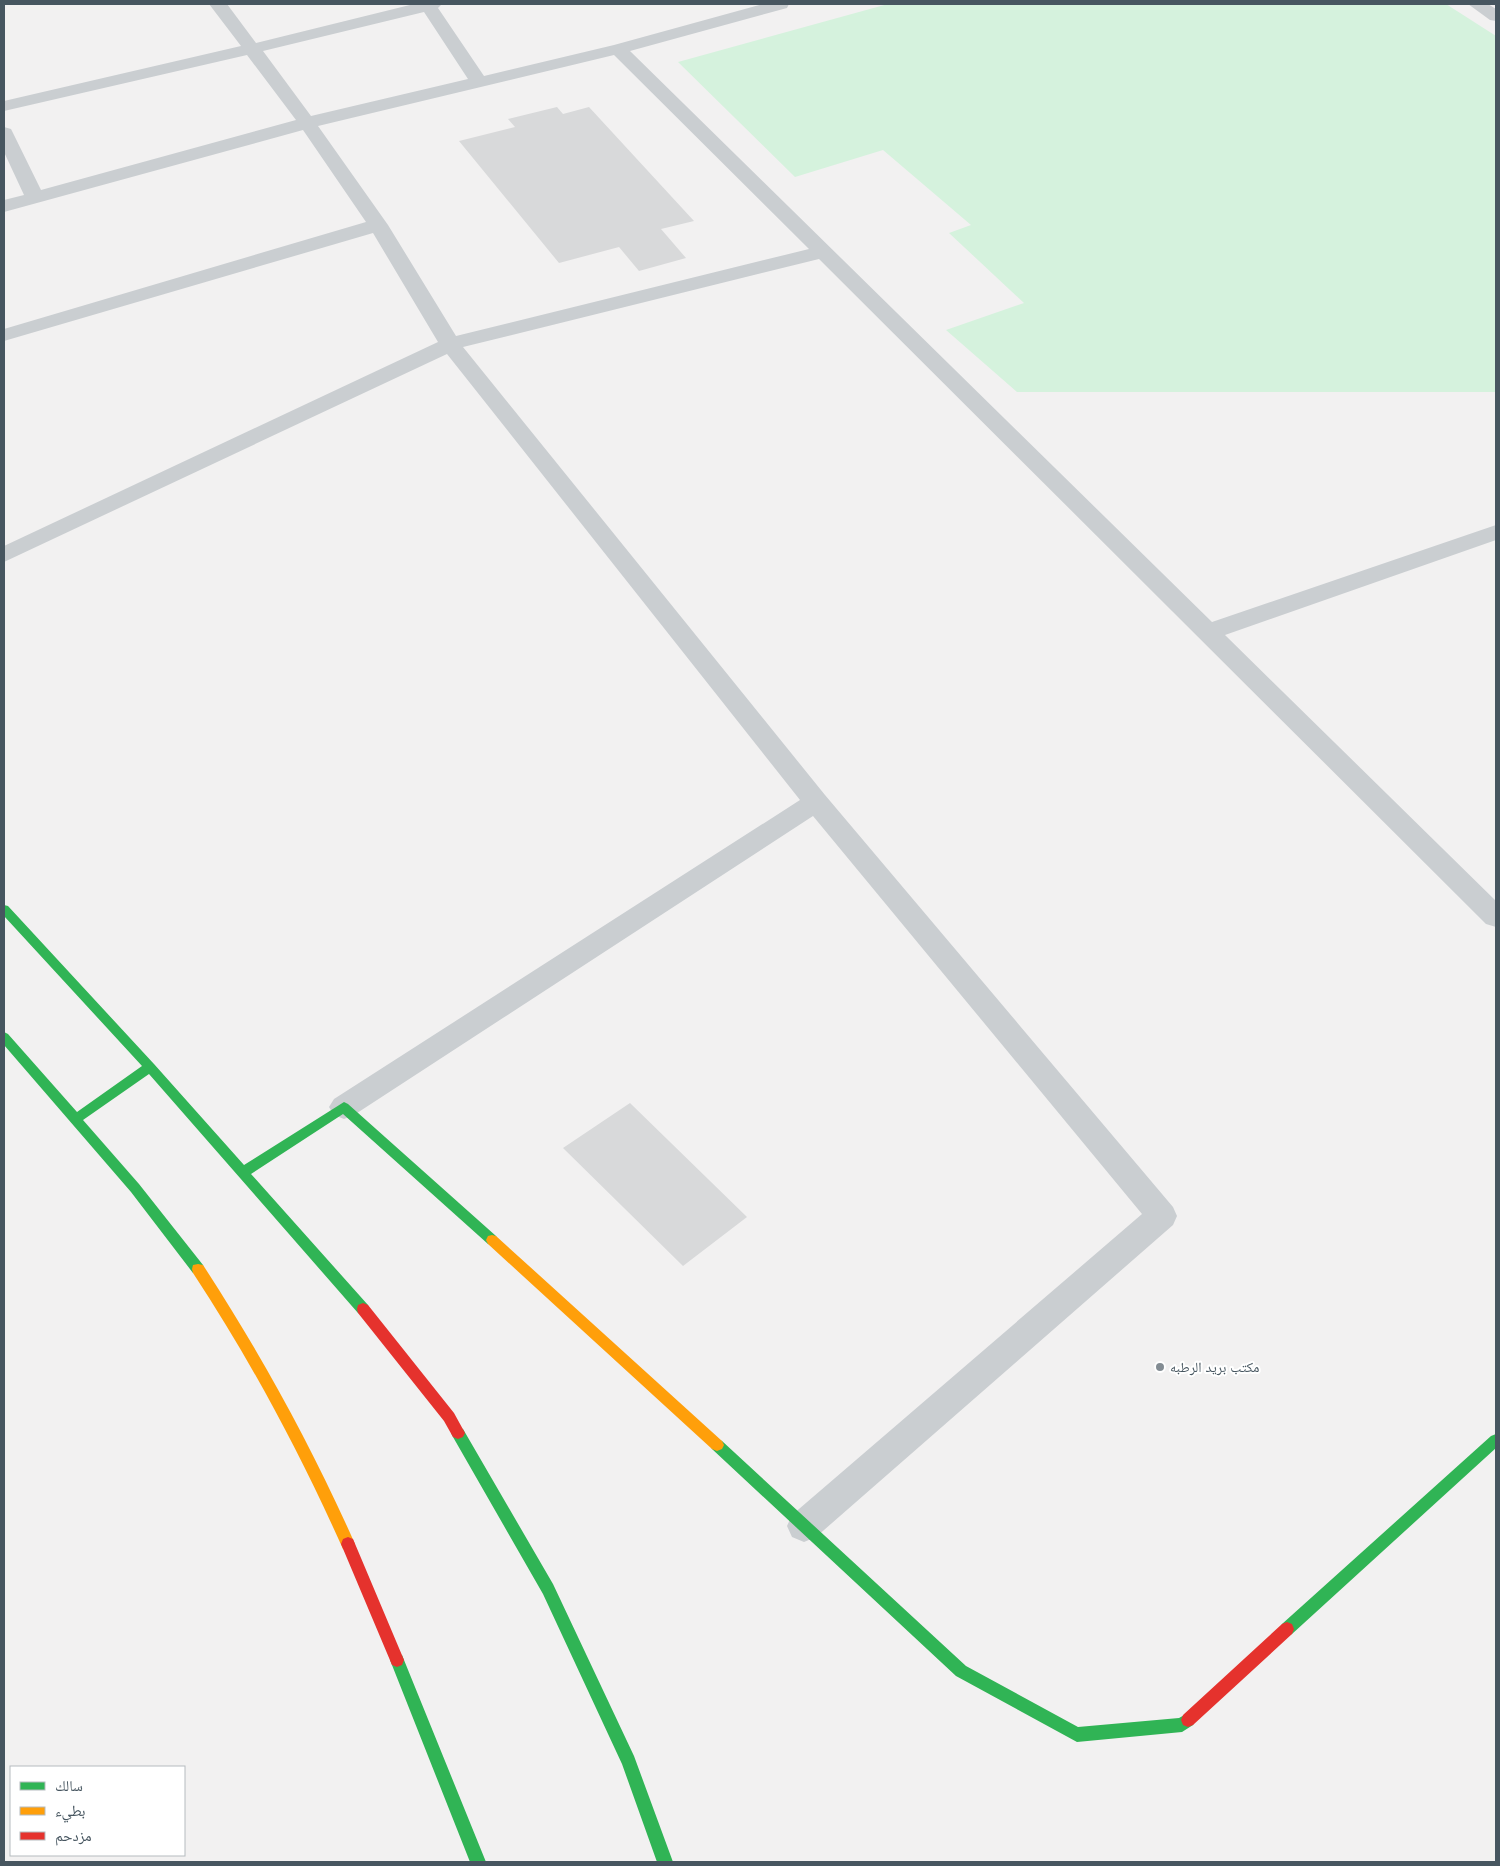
<svg xmlns="http://www.w3.org/2000/svg" width="1500" height="1866" font-family="Quicksand,'Noto Naskh Arabic',sans-serif">
<rect width="100%" height="100%" fill="#f2f1f1"/>
<path fill="#d5f2dd" d="M888,4H1446L1496,36V392H1017L946,330L1024,303L949,233L971,225L883,150L795,177L678,62Z"/>
<path fill="#d8d9da" d="M557,107L563,114L589,107L694,221L661,229L686,258L639,271L619,247L559,263L459,141L515,127L508,119Z
M630,1103L747,1217L683,1266L563,1148Z"/>
<g fill="none" stroke-linecap="round" stroke-linejoin="round">
<path fill="#caced1" fill-rule="evenodd" d="M209,4H227L256,43L414,4H442L438,8L484,76L614,45L763,4H789L787,8L630,51L1212,622L1496,525V540L1225,635L1496,901V927L1486,924L819,259L463,347L825,795L1173,1207L1177,1216L1173,1225L816,1537L804,1542L792,1537L787,1526L792,1515L1142,1214L813,816L354,1115L344,1119L334,1115L329,1107L334,1099L800,800L447,354L4,562V546L438,342L373,233L4,341V329L366,222L303,130L4,212V200L24,195L4,152V127L11,129L13,133L41,190L296,120L247,55L4,111V101L241,46ZM424,12L468,79L311,116L263,51ZM614,55L809,249L456,336L388,225L318,126Z
M1468,4H1488L1496,9V21L1490,20Z"/>
<path fill="#30b455" fill-rule="evenodd" d="M4,905L8,906L154,1064L244,1165L344,1102L348,1104L496,1236L498,1240L496,1244L492,1245L488,1244L343,1114L251,1174L368,1305L369,1309L368,1313L363,1315L358,1313L149,1074L83,1120L139,1184L203,1265L204,1269L203,1273L198,1274L193,1273L131,1192L4,1045V1032L8,1034L77,1112L142,1066L4,916Z
M458,1427L463,1429L553,1584L634,1756L673,1862H657L622,1764L543,1594L453,1437L451,1433L453,1429Z
M1496,1434V1448L1292,1634L1287,1636L1282,1634L1280,1629L1282,1624L1491,1436Z
M717,1439L722,1441L966,1666L1078,1727L1179,1718L1188,1713L1193,1715L1195,1720L1193,1725L1182,1732L1077,1742L956,1676L712,1449L710,1445L712,1441Z
M397,1653L402,1655L404,1660L486,1862H470L390,1660L392,1655Z"/>
<path fill="#ff9f0a" fill-rule="evenodd" d="M492,1235L496,1236L722,1441L724,1445L722,1449L717,1451L712,1449L488,1244L486,1240L488,1236Z
M198,1264L203,1265C261,1354 312,1447 355,1544L353,1549L348,1551L343,1549C300,1453 251,1361 193,1273L192,1269L193,1265Z"/>
<path fill="#e5322d" fill-rule="evenodd" d="M363,1303L368,1305L454,1413L465,1433L463,1437L458,1439L453,1437L444,1421L358,1313L357,1309L358,1305Z
M348,1537L353,1539L404,1660L402,1665L397,1667L392,1665L341,1544L343,1539Z
M1287,1622L1292,1624L1294,1629L1292,1634L1193,1725L1188,1727L1183,1725L1181,1720L1183,1715L1282,1624Z"/>
</g>
<circle fill="#838c93" stroke="#fff" stroke-width="2" cx="1160" cy="1367" r="5"/>
<g text-anchor="middle" dominant-baseline="central" stroke-width="4" stroke-linejoin="round" paint-order="stroke">
<g font-size="14" fill="#475660" stroke="#fff" text-anchor="start">
<text x="1170" y="1367">مكتب بريد الرطبه</text>
</g>
</g>
<rect width="1500" height="1866" fill="none" stroke="#475660" stroke-width="10"/>
<rect x="10" y="1766" width="175" height="90" fill="#ffffff" stroke="#b5bbbf"/>
<rect x="20" y="1782" width="25" height="8" fill="#30b455" stroke="#b5bbbf"/>
<text x="55" y="1791" font-size="15" fill="#475660">سالك</text>
<rect x="20" y="1807" width="25" height="8" fill="#ff9f0a" stroke="#b5bbbf"/>
<text x="55" y="1816" font-size="15" fill="#475660">بطيء</text>
<rect x="20" y="1832" width="25" height="8" fill="#e5322d" stroke="#b5bbbf"/>
<text x="55" y="1841" font-size="15" fill="#475660">مزدحم</text>
</svg>
